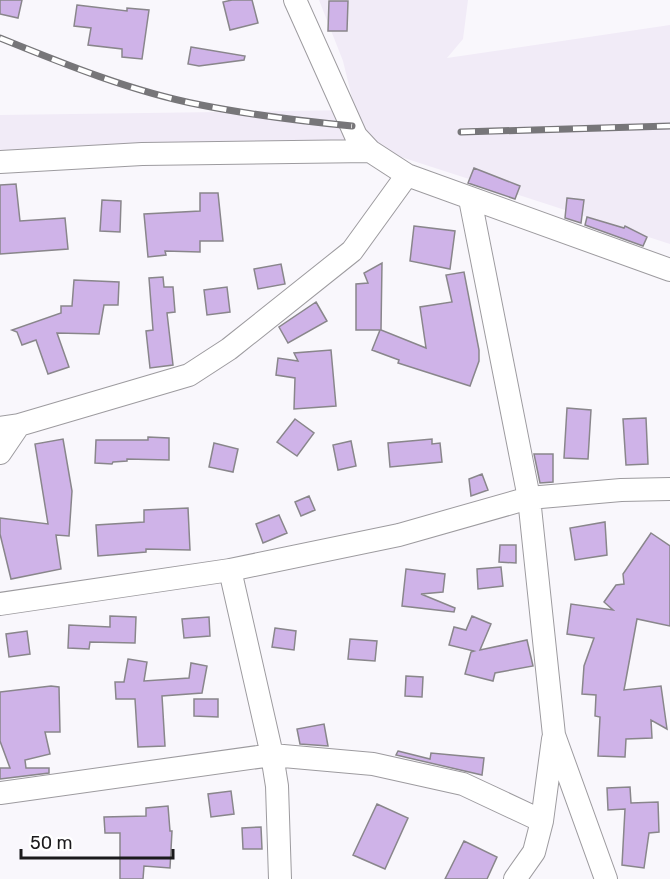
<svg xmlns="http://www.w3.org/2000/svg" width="670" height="879" font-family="Rubik,sans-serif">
<rect width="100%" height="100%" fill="#f9f7fc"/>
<path fill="#f1ebf7" d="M319,0H468L463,39L447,58L670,25V244L401,157L0,166V115L355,110L343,61Z"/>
<path fill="#cfb3e8" stroke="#89868b" stroke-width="1.5" d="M0,0H22L18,18L0,14Z
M232,0H252L258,23L230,30L223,2Z
M329,1H348L347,31H328Z
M77,5L127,11V8L149,10L142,59L122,57V49L88,45L91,28L74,26Z
M191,47L245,56L244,60L199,66L188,64Z
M474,168L520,186L515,199L468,183Z
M16,184L20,221L65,218L68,249L0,254V185Z
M200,193H218L223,241H200V252L165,251L166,255L148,257L144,214L200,211Z
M567,198L584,200L581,223L565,218Z
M102,200L121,201L120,232L100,231Z
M587,217L624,228L625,226L647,237L643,246L585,225Z
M414,226L455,231L450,269L410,261Z
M382,263L381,330L426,348L420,307L452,302L446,275L464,272L479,350V361L470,386L398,363L399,360L372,350L380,330H356V284L368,283L364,273Z
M281,264L285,284L258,289L254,269Z
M163,277L164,287H173L175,312L167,313L173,365L150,368L146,331L153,330L149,278Z
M74,280L119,282L118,305H104L99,334L57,333L69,367L48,374L36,340L22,345L17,332L12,330L61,313V306H72Z
M227,287L230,312L207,315L204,290Z
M316,302L327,321L288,343L279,327Z
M331,350L336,406L294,409L295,378L276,375L278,358L298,361L294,353Z
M567,408L591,410L588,459L564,458Z
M646,418L648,464L626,465L623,419Z
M295,419L314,433L297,456L277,442Z
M148,437L169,438V460L127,459V461L113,462L112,464L95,463L96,440H148Z
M63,439L72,491L69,536L56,535L61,569L11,579L0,534V518L48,524L35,444Z
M432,439V444L440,443L442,462L390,467L388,443Z
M351,441L356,466L338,470L333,445Z
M214,443L238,449L233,472L209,467Z
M534,454H553V482L540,483Z
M482,474L488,490L471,496L469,479Z
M309,496L315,510L301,516L295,502Z
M188,508L190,550L146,549V552L98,556L96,525L144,522V510Z
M279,515L287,533L263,543L256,524Z
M605,522L607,555L575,560L570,528Z
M651,533L670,546V626L637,619L624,690L661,686L667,729L651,720L652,738L626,739L625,757L598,756L600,717L595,716L596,695L582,694L584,666L594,638L567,634L571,604L613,610L604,602L616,585L624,584L623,574Z
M500,545H516V563L499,562Z
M501,567L503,586L478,589L477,569Z
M406,569L445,574L443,592L421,594L455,608L454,612L402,606Z
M110,616L136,617L135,643L90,642L89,649L68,648L69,625L110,627Z
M472,616L491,624L480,650L527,640L533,666L495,673L493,681L465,674L471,652L474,651L449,645L454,627L466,630Z
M209,617L210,636L184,638L182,619Z
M275,628L296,631L294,650L272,647Z
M27,631L30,654L9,657L6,634Z
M350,639L377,641L375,661L348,659Z
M128,659L147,662L144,681L189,678L191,663L207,666L202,693L162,696L165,746L138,747L135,699H116L115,682H124Z
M406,676L423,677L422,697L405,696Z
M51,686L59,687L60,732H45L50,754L25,760L26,768H49V773L0,779V768H10L0,741V692Z
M194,699H218V717L194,716Z
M324,724L328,746L300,744L297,729Z
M398,751L430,759L431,753L484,758L482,775L396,755Z
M630,787L631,803L658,802L659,832L649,833L644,868L622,865L625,809L608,810L607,788Z
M231,791L234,814L211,817L208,794Z
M377,804L408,818L385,869L353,855Z
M168,806L170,831H172L170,868L144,866L143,879H120V833H105L104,817L146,816V808Z
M261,827L262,849H243L242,828Z
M464,841L497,857L487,879H445Z"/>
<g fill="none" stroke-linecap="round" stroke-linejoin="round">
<g stroke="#9d9b9f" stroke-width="24">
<path id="minor" d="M295,0L356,136L370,151L407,175L670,270
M0,162L142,154L370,151
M470,199L529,498L554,735L606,879
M0,428L19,425L189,375L229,349L352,251L407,175
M0,453L19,425
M230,570L272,755L277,786L280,879
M0,604L230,570L399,535L529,498L621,490L670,489
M0,793L272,755L373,764L463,784L542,821
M515,879L534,852L542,821L553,739"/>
</g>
<use href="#minor" stroke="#fff" stroke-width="22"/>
<g stroke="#777679" stroke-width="7">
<path id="rail" d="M0,38C64,64 133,92 201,105C251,115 301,121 352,126
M461,132L670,126"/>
</g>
<use href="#rail" stroke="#fff" stroke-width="4.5" stroke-dasharray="14" stroke-linecap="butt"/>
</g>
<path d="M21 849v9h152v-9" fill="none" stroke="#1b1a1c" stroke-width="3"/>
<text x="30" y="849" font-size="18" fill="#1b1a1c" stroke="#ffffff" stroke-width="4.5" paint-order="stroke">50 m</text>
</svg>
